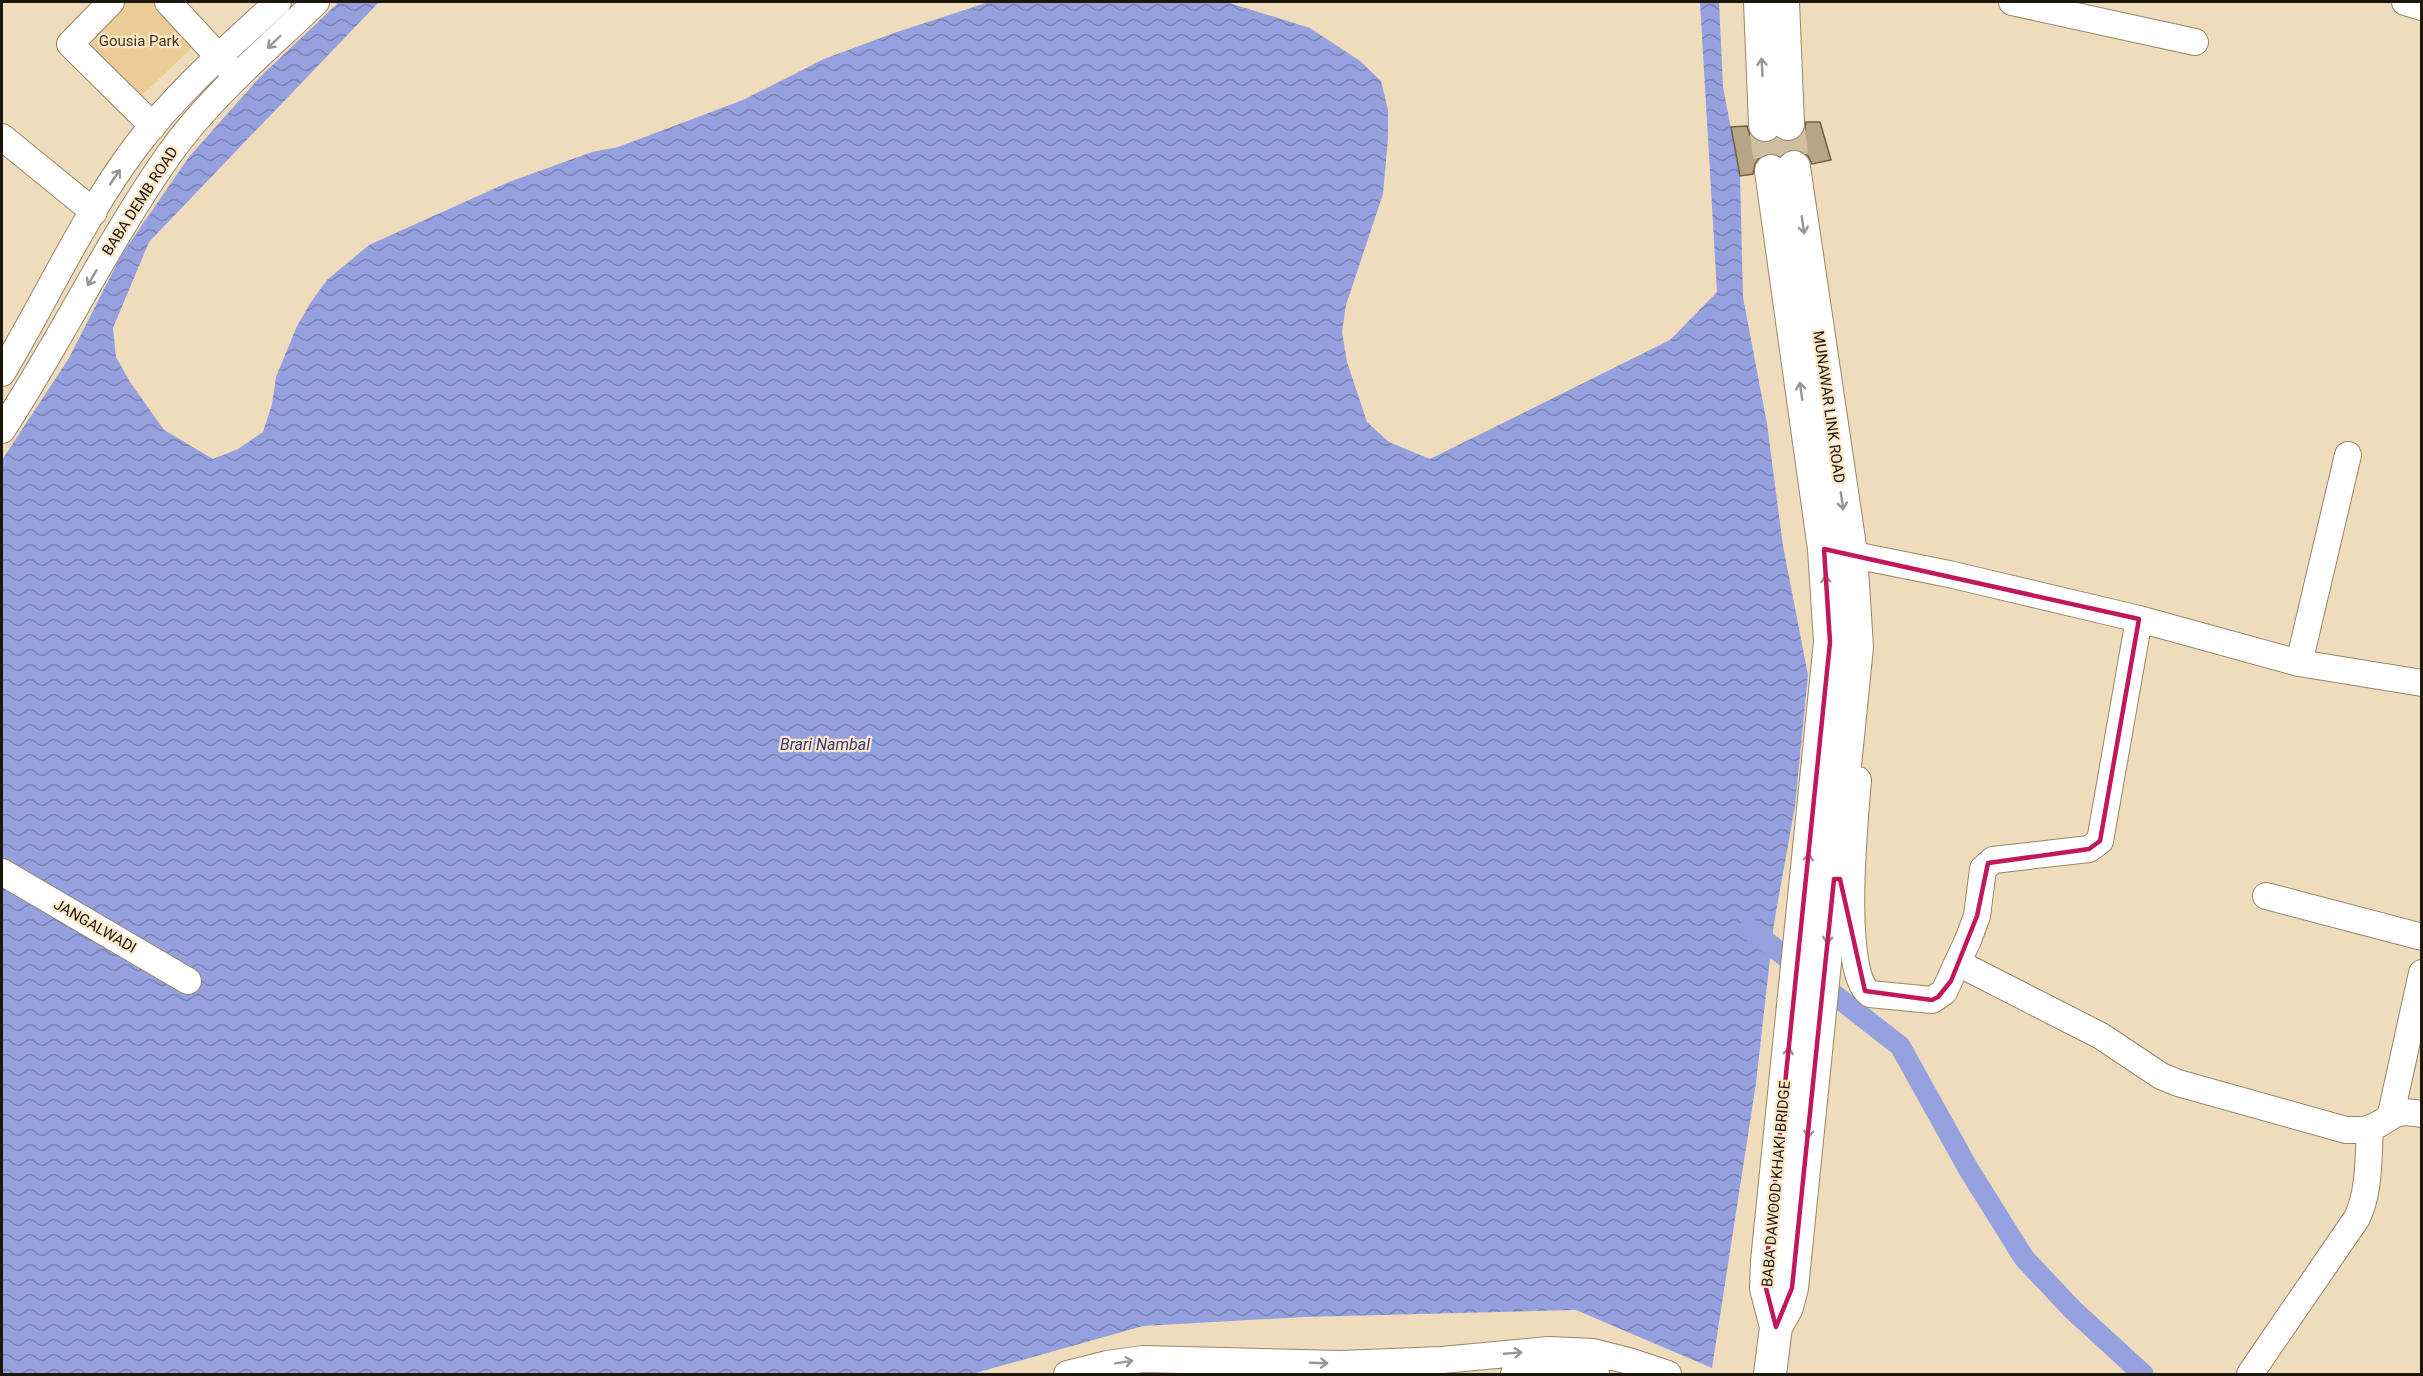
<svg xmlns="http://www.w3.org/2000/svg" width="2423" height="1376" font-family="Roboto,sans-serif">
<defs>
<pattern id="water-waves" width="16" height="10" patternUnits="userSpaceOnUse" patternTransform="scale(1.5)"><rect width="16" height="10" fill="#95a0df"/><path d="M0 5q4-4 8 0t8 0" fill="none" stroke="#7981b3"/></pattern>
</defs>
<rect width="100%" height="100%" fill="#efdcbc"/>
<path fill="#eccc96" d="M123,2H156L198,42L139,98L82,42Z"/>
<path fill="url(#water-waves)" d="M339,2H379L149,242L113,328L116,357L130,382L164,430L213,459L238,449L263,432L272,404L276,377L297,326L311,302L327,280L369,245L509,182L592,152L618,147L743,100L824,59L894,33L989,2H1226L1310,28L1360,61L1381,81L1388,110V138L1383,194L1346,305L1342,332L1347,362L1367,422L1389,442L1430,459L1670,340L1717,292L1700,2H1719L1723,87L1740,176L1743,297L1767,424L1783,546L1808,675L1795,806L1774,923L1756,1083L1712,1368L1576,1310L1304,1317L1143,1326L972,1374H2V460L69,358L122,254L189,157L260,77Z"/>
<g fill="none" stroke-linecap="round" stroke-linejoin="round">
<path stroke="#95a0df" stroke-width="21" d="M1750,929L1900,1046L1969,1170L2024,1258L2073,1310L2143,1374"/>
</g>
<path fill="#b7a586" stroke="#705f42" stroke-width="1.5" d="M1806,122H1820L1831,160L1812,164L1808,156L1801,151L1791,149L1780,156L1769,153L1760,157L1755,164L1753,174L1740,176L1731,127L1747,126L1750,135L1757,141L1766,143L1777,138L1789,142L1797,139L1804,133Z"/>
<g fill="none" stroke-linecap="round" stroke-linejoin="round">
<path stroke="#d0bea1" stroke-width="32" stroke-dasharray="32 16" stroke-linecap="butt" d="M1788,124L1794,167
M1765,125L1771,171"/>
<g stroke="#978567" stroke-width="28">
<path id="minor" d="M111,2L70,44L153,126
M168,2L229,68
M2012,2L2195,42
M2405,2L2422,7
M2,137L94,212
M2,373C47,298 84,215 137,145C178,91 229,47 278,2
M2,430C61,340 108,241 170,153C211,96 266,50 316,2
M1834,551L1949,574L2139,619L2299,663L2422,683
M2299,663L2348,455
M1858,780C1855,817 1839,974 1870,994L1932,1000L1944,992L1968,940L1977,916L1983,869L1993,860L2089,849L2100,841L2139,619
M2,872L188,981
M2266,896L2422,937
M1958,963L2101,1036L2161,1076L2178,1083L2346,1130C2355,1130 2363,1131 2371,1128C2395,1118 2390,1108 2422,1114
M2391,1114L2422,973
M1067,1374L1107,1364L1143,1359L1341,1364L1442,1360L1549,1350L1593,1352L1629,1361L1668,1374
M1514,1374L1559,1372L1596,1374
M2250,1374L2357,1218C2370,1190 2368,1159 2370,1128"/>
</g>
<g stroke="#978567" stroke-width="34">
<path id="major" d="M1760,2L1765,125
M1783,2L1788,124
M1771,171L1824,549L1830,642L1767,1261L1766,1288L1776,1327
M1770,1374L1776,1327L1787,1307L1792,1288L1857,647L1851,553L1794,167"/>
</g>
<use href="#minor" stroke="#fff" stroke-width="26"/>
<use href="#major" stroke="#fff" stroke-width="32"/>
</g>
<defs><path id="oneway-shaft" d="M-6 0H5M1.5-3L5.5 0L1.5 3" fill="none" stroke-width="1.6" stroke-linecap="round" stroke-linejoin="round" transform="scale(1.5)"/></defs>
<g stroke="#999691">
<use href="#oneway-shaft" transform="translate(274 42) rotate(136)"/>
<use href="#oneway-shaft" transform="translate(1762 67) rotate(-93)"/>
<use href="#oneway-shaft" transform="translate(115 177) rotate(-56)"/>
<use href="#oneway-shaft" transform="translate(1803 225) rotate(82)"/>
<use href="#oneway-shaft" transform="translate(92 278) rotate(120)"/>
<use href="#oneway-shaft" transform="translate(1801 391) rotate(-98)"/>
<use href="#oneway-shaft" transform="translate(1842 501) rotate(82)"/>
<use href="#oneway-shaft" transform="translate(1826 584) rotate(-94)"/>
<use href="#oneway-shaft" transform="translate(1808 862) rotate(-84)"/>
<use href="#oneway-shaft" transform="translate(1828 935) rotate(96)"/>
<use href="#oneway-shaft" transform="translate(1788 1056) rotate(-84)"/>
<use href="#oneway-shaft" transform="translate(1809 1129) rotate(96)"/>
<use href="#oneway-shaft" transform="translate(1513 1353) rotate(-5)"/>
<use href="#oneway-shaft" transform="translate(1124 1362) rotate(-9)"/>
<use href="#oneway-shaft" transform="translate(1319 1363) rotate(2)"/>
</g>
<path fill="none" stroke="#c2185b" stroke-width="4.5" stroke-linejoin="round" d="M1824,549L2139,619L2100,841L2089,849L1988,863L1977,916L1951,981L1938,997L1932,1000L1865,991L1840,879H1834L1792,1288L1776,1327L1766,1288L1767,1261L1830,642Z"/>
<g text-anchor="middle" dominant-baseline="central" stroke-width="4.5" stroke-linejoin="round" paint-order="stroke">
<g font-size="15" fill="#433317" stroke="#fde9c9">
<text x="139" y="41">Gousia Park</text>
</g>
<g font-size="15" fill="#1d160a" stroke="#fde9c9">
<text transform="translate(140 201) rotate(-57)">BABA DEMB ROAD</text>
<text transform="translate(1829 407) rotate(82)">MUNAWAR LINK ROAD</text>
<text transform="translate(95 926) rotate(30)">JANGALWADI</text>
<text transform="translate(1776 1184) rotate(-85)">BABA DAWOOD KHAKI BRIDGE</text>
</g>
<g font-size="16" font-style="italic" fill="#323680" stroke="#fde9c9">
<text x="825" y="744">Brari Nambal</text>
</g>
</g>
<rect width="2423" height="1376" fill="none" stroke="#1d160a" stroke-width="6"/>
</svg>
